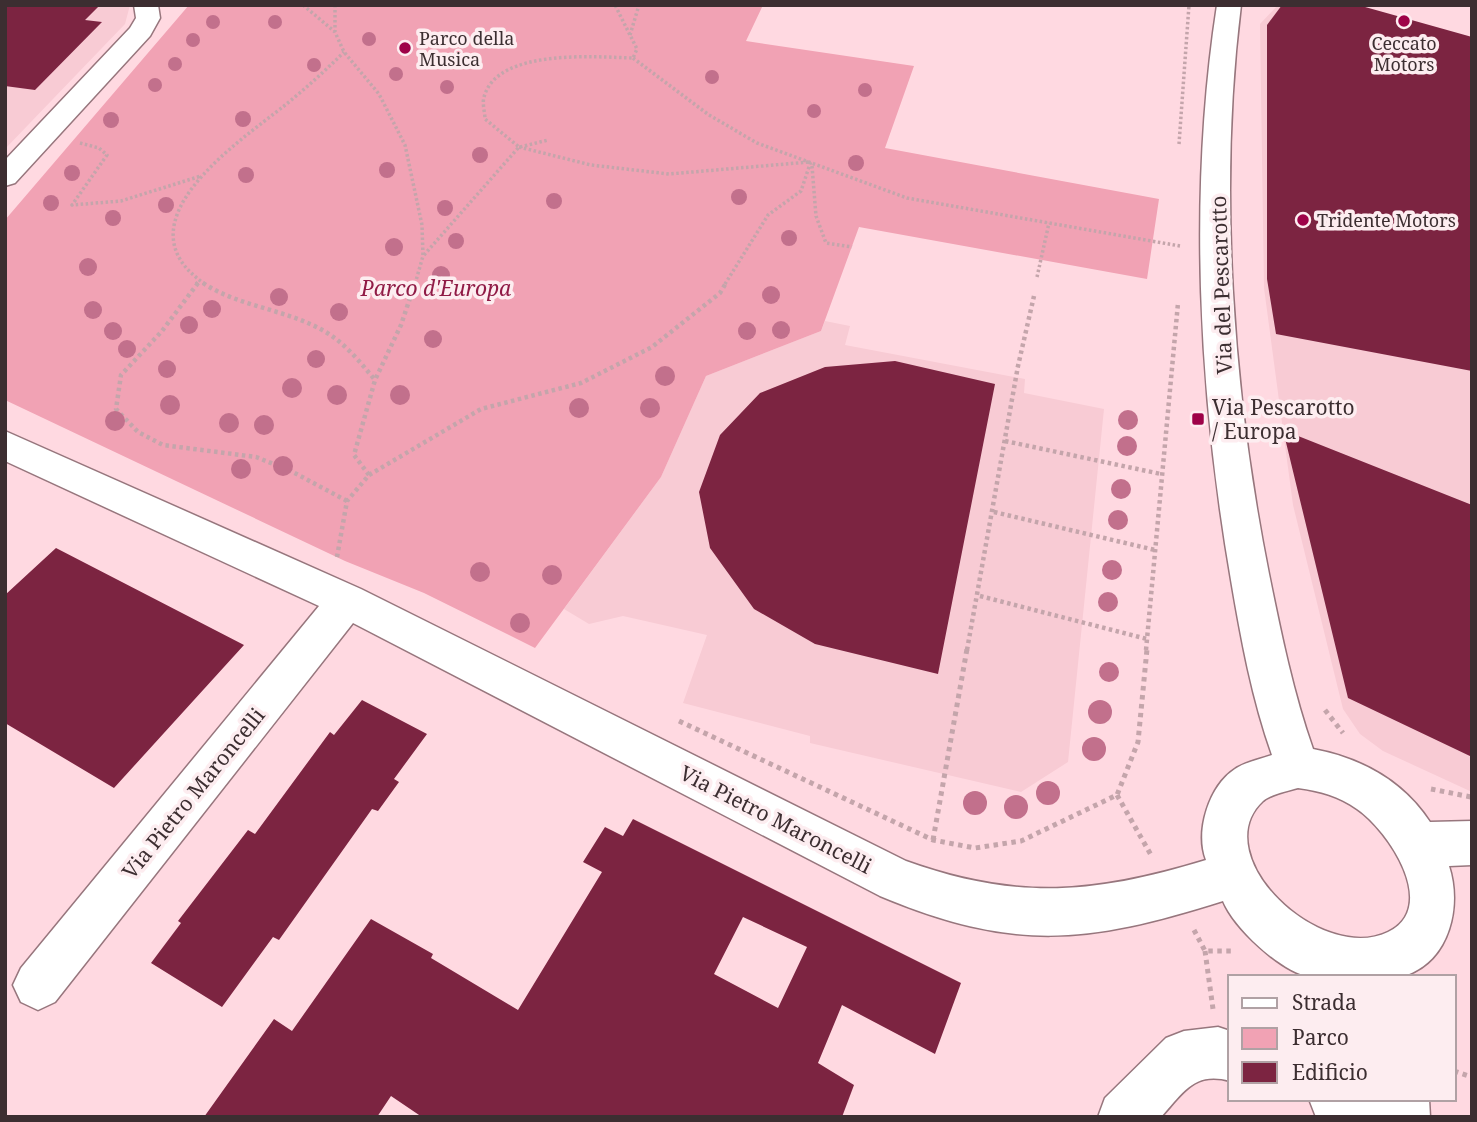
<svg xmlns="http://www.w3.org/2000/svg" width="1477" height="1122" font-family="'Noto Serif',serif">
<rect width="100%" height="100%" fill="#ffd9e1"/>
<path fill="#f8cbd4" d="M5,5H130L125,24L5,149Z
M1278,5H1350L1472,39V792L1383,751L1360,734L1343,709L1293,505L1264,288L1260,24Z
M825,321L850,326L845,345L1025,379L1024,393L1104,409L1068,762L1021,792L810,743V736L683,703L707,635L623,616L589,624L564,609L661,477L706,376L821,331Z"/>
<path fill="#f1a2b4" d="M189,5H763L746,41L914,66L885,148L1159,199L1147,279L859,227L821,331L706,376L661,477L535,648L424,593L345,561L5,400V220Z"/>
<path fill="#7c2441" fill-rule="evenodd" d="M5,5H100L85,20L102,22L35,90L5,86Z
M1282,5H1358L1472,37V371L1276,334L1267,279V25Z
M895,361L995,384L938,674L815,644L754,609L710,548L699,492L720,435L760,393L825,367Z
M1283,430L1472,505V757L1348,698Z
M56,548L244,645L114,788L5,723V595Z
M362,700L427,734L394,779L399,782L378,811L372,809L279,940L273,937L222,1007L151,963L181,923L178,921L248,830L255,834L330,732L334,735Z
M633,819L961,983L935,1054L842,1005L818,1063L854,1085L842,1117H422L391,1096L377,1117H204L274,1019L292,1031L371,919L433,954L431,958L518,1010L602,872L583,862L605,827L623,836ZM743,917L807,947L778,1008L714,974Z"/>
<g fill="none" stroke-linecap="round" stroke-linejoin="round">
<g stroke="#97767d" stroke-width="3">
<path id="street" d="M134,5H158L160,18L150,36L15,183L5,186V160L130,28L136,18Z
M1217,5H1241C1218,189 1233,394 1269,574C1281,633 1293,692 1313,749C1361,758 1403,781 1430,822L1472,821V865L1449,866C1462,906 1450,959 1407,975C1394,980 1325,979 1310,977C1281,972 1234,928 1223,901C1087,944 1014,952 880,896L353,623L55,1002L38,1010L21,1002L13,985L21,968L319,606L5,461V431L361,589L906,861C1017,901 1095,894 1206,860C1195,831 1209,786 1235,769C1245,762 1261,759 1272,755C1252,699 1241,639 1231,580C1199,395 1188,192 1217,5ZM1298,788C1320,791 1339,796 1357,809C1388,830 1440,907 1388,932C1320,965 1205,855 1263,801C1271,794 1288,791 1298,788Z
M1218,1027L1230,1031V1081C1194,1071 1183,1093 1161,1117H1098L1105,1098L1166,1038L1184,1031Z
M1309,1099H1429L1430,1117H1316Z"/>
</g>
<path stroke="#c4a5ab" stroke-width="3.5" stroke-dasharray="2.5 2.5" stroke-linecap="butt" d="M303,5L335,32L344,52L379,94L405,145L422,225L423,256L415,284
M335,5V31
M630,35L639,5
M633,58L709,115L757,143L907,198L1180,246
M80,143L99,148L107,155L72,205L121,201L201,176
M1179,144L1189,5
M519,147L591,165L669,174L809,162
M520,147L548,140
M812,166L816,216L826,243L852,247
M424,255L519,147L485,119C485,113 482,103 484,97C497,48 596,57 633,58L637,49L615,5
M1037,277L1049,223
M196,284L198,282
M205,284C116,224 237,143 284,106C305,89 325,71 344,52
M725,284L768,215L801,191L811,161"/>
<path stroke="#c4a5ab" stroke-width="4.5" stroke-dasharray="3.5 3.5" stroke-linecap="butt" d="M198,283L162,331L121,375L116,409L138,432L163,445L256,457L291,471L347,501
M203,283C239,307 286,309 324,331C345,343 360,362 375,380
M1005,441L1161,474
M369,475L481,409L581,383L652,347L720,293L726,283
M994,512L1155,550
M337,557L347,501L369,475L354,455L375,380L401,325L415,283
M980,596L1147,639
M967,650L1018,366L1034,296
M1146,650L1178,303"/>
<path stroke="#c4a5ab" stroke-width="5" stroke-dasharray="4.5 4.5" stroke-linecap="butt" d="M1325,710L1343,733
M679,721L933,840L975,848L1021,841L1117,795L1138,742L1147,649
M1431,789L1471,797
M1117,795L1151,855
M933,840L967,649
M1194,930L1205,951H1232
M1205,951L1213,1009
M1454,1071L1472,1077"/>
<use href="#street" fill="#fff" fill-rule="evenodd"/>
</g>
<g fill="#c2708c">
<circle cx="213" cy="22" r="7"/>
<circle cx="275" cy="22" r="7"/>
<circle cx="369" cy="39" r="7"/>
<circle cx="193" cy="40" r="7"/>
<circle cx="175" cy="64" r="7"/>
<circle cx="314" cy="65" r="7"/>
<circle cx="396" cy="74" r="7"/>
<circle cx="712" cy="77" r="7"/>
<circle cx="155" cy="85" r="7"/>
<circle cx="447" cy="87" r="7"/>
<circle cx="865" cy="90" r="7"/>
<circle cx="814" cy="111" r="7"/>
<circle cx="243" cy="119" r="8"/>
<circle cx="111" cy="120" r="8"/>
<circle cx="480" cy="155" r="8"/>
<circle cx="856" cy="163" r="8"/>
<circle cx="387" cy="170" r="8"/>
<circle cx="72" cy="173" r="8"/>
<circle cx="246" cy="175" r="8"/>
<circle cx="739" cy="197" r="8"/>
<circle cx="554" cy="201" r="8"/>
<circle cx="51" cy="203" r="8"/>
<circle cx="166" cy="205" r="8"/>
<circle cx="445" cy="208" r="8"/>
<circle cx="113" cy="218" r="8"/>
<circle cx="789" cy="238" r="8"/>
<circle cx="456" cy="241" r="8"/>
<circle cx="394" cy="247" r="9"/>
<circle cx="88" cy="267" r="9"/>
<circle cx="441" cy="275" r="9"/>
<circle cx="771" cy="295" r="9"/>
<circle cx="279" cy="297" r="9"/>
<circle cx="212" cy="309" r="9"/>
<circle cx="93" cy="310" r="9"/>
<circle cx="339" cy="312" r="9"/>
<circle cx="189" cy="325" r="9"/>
<circle cx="781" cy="330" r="9"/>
<circle cx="113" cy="331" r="9"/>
<circle cx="747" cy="331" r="9"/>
<circle cx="433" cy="339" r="9"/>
<circle cx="127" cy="349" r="9"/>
<circle cx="316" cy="359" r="9"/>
<circle cx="167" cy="369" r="9"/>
<circle cx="665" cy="376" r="10"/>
<circle cx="292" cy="388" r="10"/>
<circle cx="337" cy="395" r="10"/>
<circle cx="400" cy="395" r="10"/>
<circle cx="170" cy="405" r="10"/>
<circle cx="579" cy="408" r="10"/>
<circle cx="650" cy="408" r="10"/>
<circle cx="1128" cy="420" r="10"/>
<circle cx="115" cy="421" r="10"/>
<circle cx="229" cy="423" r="10"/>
<circle cx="264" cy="425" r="10"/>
<circle cx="1127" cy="446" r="10"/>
<circle cx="283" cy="466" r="10"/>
<circle cx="241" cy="469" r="10"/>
<circle cx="1121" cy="489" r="10"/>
<circle cx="1118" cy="520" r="10"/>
<circle cx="1112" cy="570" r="10"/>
<circle cx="480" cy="572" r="10"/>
<circle cx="552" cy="575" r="10"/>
<circle cx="1108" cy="602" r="10"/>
<circle cx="520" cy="623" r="10"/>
<circle cx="1109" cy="672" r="10"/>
<circle cx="1100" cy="712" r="12"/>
<circle cx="1094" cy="749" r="12"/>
<circle cx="1048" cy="793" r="12"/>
<circle cx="975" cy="803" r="12"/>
<circle cx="1016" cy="807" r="12"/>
</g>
<g fill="#9e0248" stroke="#fdedf0" stroke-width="2.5">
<circle cx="1404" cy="21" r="7"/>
<circle cx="405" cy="48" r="7"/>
<circle cx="1303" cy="220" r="7"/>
<rect x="1191" y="412" width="14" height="14" rx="3.5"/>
</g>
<g text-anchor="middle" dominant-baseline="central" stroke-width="7" stroke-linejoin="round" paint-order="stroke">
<g font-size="18" fill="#3c2e31" stroke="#fdedf0" text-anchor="start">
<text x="419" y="38">Parco della<tspan x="419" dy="21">Musica</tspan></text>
<text x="1404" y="43" text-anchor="middle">Ceccato<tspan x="1404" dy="21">Motors</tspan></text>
<text x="1317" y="220">Tridente Motors</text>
</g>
<g font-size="21" fill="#3c2e31" stroke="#fdedf0">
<text transform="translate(1221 285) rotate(-92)">Via del Pescarotto</text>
<text transform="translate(193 793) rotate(-51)">Via Pietro Maroncelli</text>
<text transform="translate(776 819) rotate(27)">Via Pietro Maroncelli</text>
</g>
<g font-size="21" font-style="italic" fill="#901b46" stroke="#fdedf0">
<text x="436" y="288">Parco d'Europa</text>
</g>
<g font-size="21" fill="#3c2e31" stroke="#fdedf0" text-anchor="start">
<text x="1212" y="407">Via Pescarotto<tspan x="1212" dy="24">/ Europa</tspan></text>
</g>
</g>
<rect width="1477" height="1122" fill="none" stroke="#3c2e31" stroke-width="14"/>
<rect x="1228" y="975" width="228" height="126" fill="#fdedf0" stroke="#b0a1a4" stroke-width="2"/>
<rect x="1242" y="998" width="35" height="10" fill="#ffffff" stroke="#b0a1a4" stroke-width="2"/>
<text x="1292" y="1010" font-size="21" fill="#3c2e31">Strada</text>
<rect x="1242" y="1028" width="35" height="21" fill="#f1a2b4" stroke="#b0a1a4" stroke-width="2"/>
<text x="1292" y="1045" font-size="21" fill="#3c2e31">Parco</text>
<rect x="1242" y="1062" width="35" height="21" fill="#7c2441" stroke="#b0a1a4" stroke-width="2"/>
<text x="1292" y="1080" font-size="21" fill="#3c2e31">Edificio</text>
</svg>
